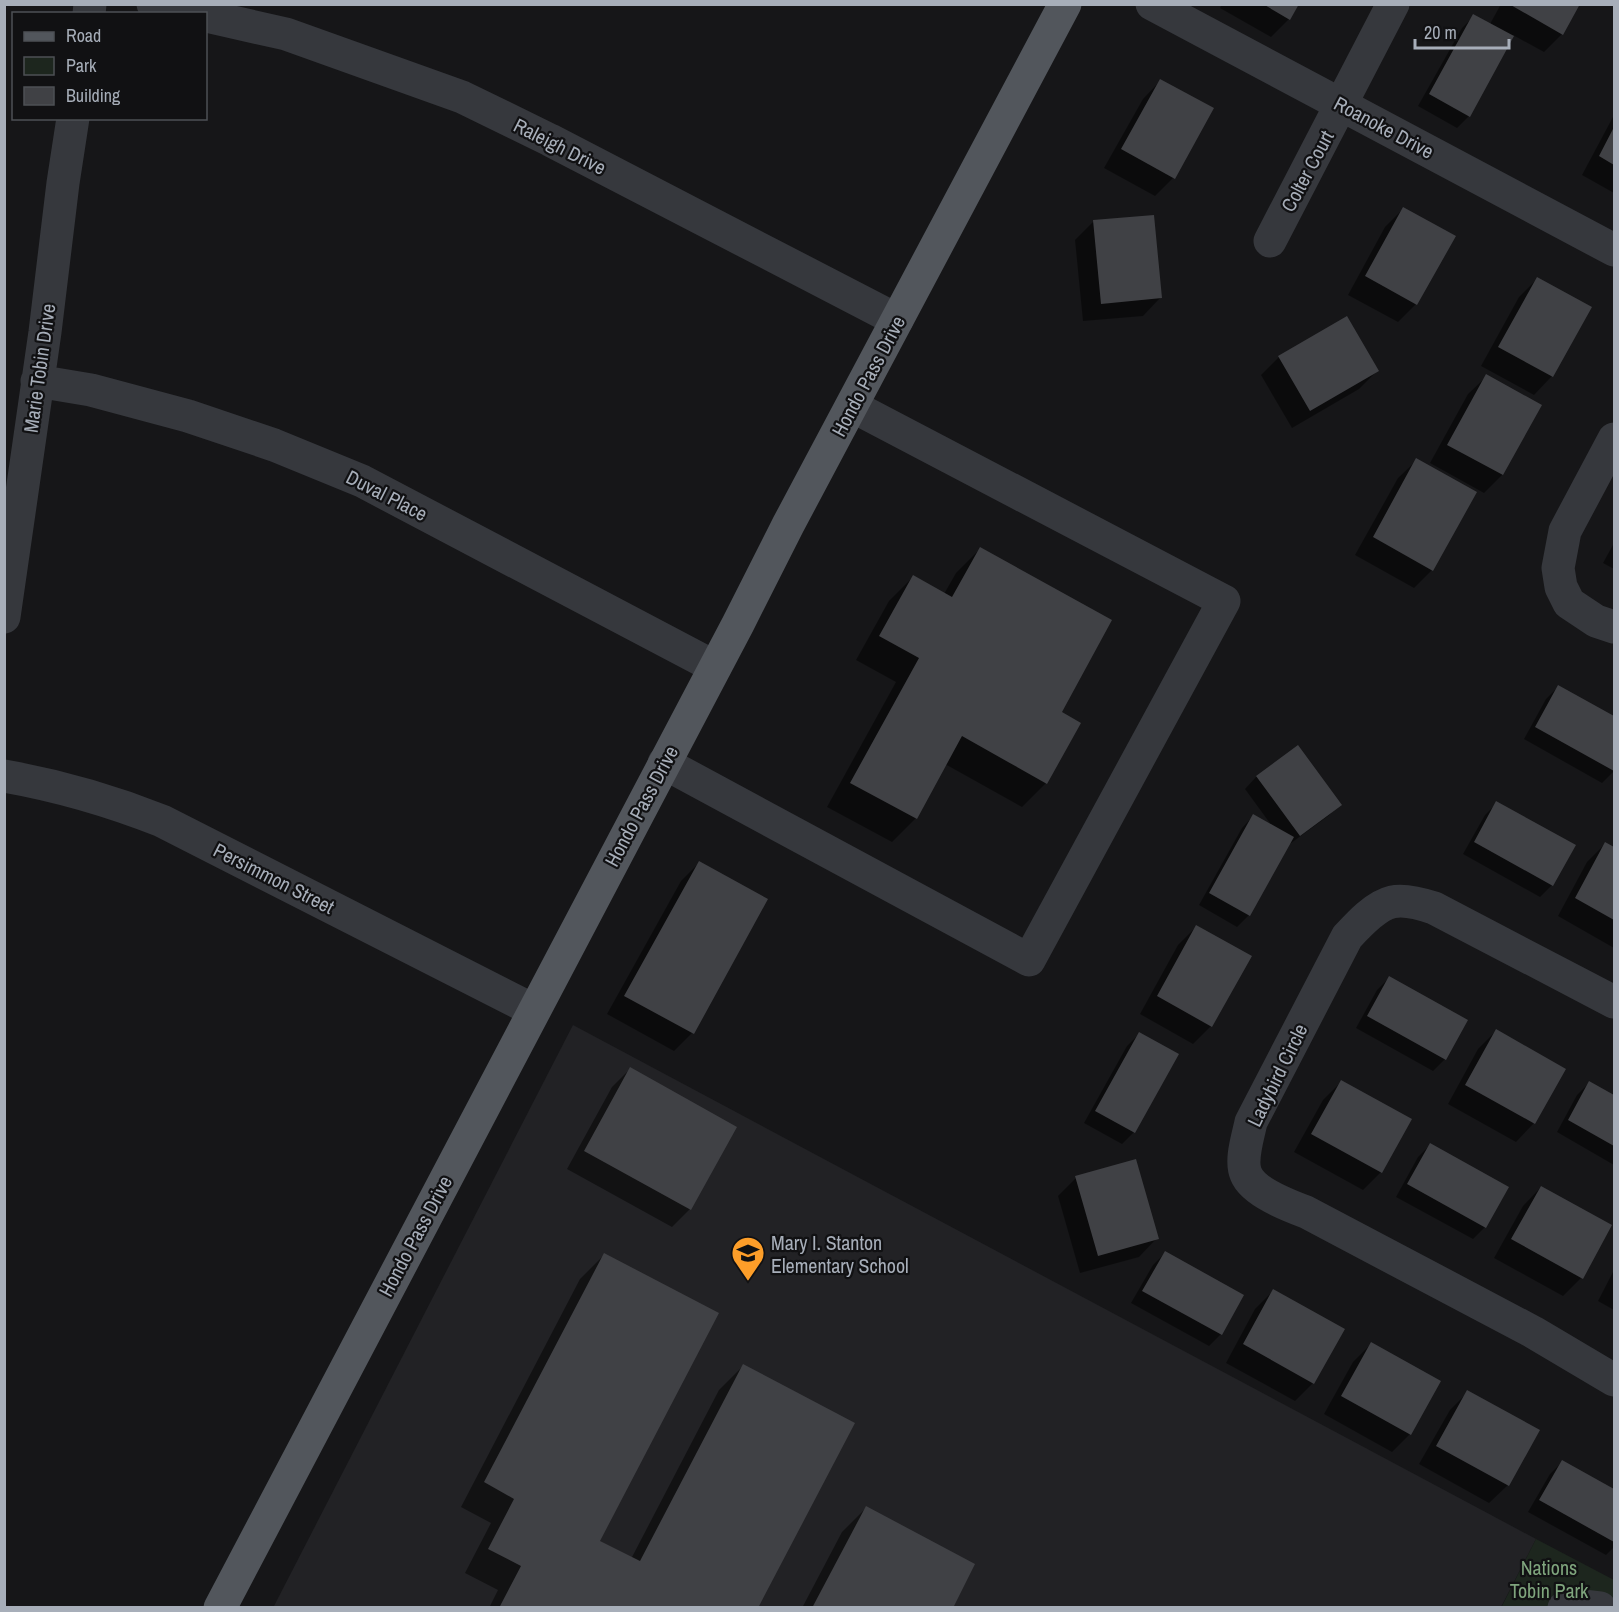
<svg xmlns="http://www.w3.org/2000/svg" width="1619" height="1612" font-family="'Archivo Narrow',sans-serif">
<rect width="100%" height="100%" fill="#161618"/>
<path fill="#222225" d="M573,1025L1536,1539L1501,1607L273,1608Z"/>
<path fill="#1d261e" d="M1536,1539L1614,1580V1607L1501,1608Z"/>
<path fill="#0007" d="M1222,4H1297L1289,19L1271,37L1220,8Z
M1501,4H1578L1562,34L1544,52L1513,35L1469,116L1457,128L1418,106L1462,28L1474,16L1490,24Z
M1161,80L1173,178L1155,196L1104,168L1143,99Z
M1614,115V193L1582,175Z
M1404,208L1416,304L1398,322L1348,295L1385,227Z
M1093,222L1161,297L1143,316L1083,321L1075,240Z
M1537,279L1590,308L1552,376L1534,395L1481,366L1519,297Z
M1279,357L1377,371L1359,389L1292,428L1261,375Z
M1487,376L1540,405L1502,475L1484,493L1430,463L1468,394Z
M1417,460L1432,570L1414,588L1355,555L1398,478Z
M1614,543V569L1603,563Z
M980,549L1059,713L1046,783L1022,807L945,764L916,818L892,842L827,807L896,682L856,660L889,601L913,577L944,594L956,573Z
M1558,687L1614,718V771L1602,783L1524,739L1546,699Z
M1298,747L1340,804L1328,816L1287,846L1249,915L1237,927L1199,905L1242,828L1253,816L1272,826L1245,789L1256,777Z
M1497,803L1552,885L1540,897L1463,854L1485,815Z
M1605,844L1614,849V948L1558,916L1587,862Z
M699,863L692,1033L674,1051L607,1014L681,881Z
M1196,927L1211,1026L1193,1044L1140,1014L1178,945Z
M1389,978L1445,1059L1433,1071L1356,1028L1377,990Z
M1496,1031L1564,1069L1534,1123L1516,1142L1448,1104L1478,1049Z
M1139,1034L1134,1132L1122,1144L1084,1123L1127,1046Z
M630,1069L735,1128L690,1209L672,1227L567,1169L612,1087Z
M1341,1082L1381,1172L1363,1190L1294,1152L1323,1100Z
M1589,1083L1614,1097V1165L1557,1132L1577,1095Z
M1430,1145L1485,1227L1473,1239L1396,1197L1418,1157Z
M1076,1178L1157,1238L1139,1257L1080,1273L1058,1196Z
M1541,1187L1581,1278L1563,1296L1494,1258L1523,1206Z
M1165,1253L1221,1334L1209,1346L1131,1303L1153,1265Z
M604,1255L598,1541L631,1559L719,1390L743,1366L756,1608H489L498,1590L465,1573L491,1523L461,1507L580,1279Z
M1614,1270V1310L1598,1301Z
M1273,1291L1313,1383L1295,1401L1226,1363L1255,1309Z
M1371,1344L1410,1434L1392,1452L1324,1414L1353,1362Z
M1468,1392L1508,1485L1489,1503L1419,1464L1450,1410Z
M1562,1462L1614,1491V1547L1606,1555L1528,1512L1550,1474Z
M866,1508L951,1608H802L842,1532Z"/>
<path fill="#404145" d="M1263,4H1299L1290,20Z
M1509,4H1580L1563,35Z
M1473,14L1514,36L1470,117L1429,94Z
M1160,79L1214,108L1175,179L1121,149Z
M1614,127V165L1599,156Z
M1403,207L1456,236L1417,305L1365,276Z
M1154,215L1162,298L1101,304L1093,220Z
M1537,277L1592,307L1553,377L1498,347Z
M1347,316L1379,371L1310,411L1278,356Z
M1486,374L1542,405L1503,475L1447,445Z
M1416,458L1477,492L1433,571L1373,537Z
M980,547L1112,620L1062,712L1081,723L1047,784L962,736L917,819L850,783L919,658L879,636L913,575L952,597Z
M1558,685L1614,716V771L1535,727Z
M1298,745L1342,805L1300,836L1256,776Z
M1496,801L1576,845L1553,886L1474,842Z
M1253,814L1294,837L1250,916L1209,893Z
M1605,842L1614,847V920L1575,898Z
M699,861L768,899L694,1034L624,996Z
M1196,925L1252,956L1212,1027L1157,996Z
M1389,976L1468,1020L1446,1060L1367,1016Z
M1496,1029L1566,1069L1535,1124L1465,1085Z
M1139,1032L1179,1054L1135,1133L1095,1111Z
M630,1067L737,1127L691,1210L584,1151Z
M1341,1080L1412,1119L1382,1173L1311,1134Z
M1589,1081L1614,1095V1146L1568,1120Z
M1430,1143L1509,1187L1486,1228L1407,1184Z
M1136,1159L1159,1239L1098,1256L1075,1176Z
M1541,1186L1612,1225L1583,1279L1511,1239Z
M1165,1251L1244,1295L1222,1335L1142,1291Z
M604,1253L719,1313L600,1541L640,1561L743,1364L855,1423L758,1608H499L521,1566L488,1549L514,1499L484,1482Z
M1273,1289L1345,1329L1314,1384L1243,1344Z
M1371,1342L1441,1381L1411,1435L1341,1396Z
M1467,1390L1540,1430L1509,1486L1436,1446Z
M1562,1460L1614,1489V1542L1539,1500Z
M866,1506L975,1564L953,1608H812Z"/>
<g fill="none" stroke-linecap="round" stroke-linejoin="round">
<path stroke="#36383d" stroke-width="33" d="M153,4L193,14
M1152,4L1614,250
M89,14L90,4
M206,16L286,34L462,97L550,140L897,320
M1270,241L1393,4
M37,381L91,390L188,416L274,445L362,481L715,667
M1614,439L1565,531L1558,568L1561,587L1569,603L1596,621L1614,627
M4,617L45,332L63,183L73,118
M664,763L1029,960L1224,601L852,406
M4,776C61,786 109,800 162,821L533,1010
M1614,1002L1434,908C1422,904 1405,899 1392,902C1375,906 1358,925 1347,937L1251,1122C1248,1137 1240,1160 1246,1174C1253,1192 1290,1206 1306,1212L1533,1332L1614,1380
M1564,1608L1583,1606L1600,1608"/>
<path stroke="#52565c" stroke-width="33" d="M220,1608L738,624L788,525L1065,4"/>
</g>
<defs>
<g id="school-pin" transform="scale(1.725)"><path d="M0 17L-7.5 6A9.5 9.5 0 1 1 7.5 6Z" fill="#fd9e29" stroke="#111113"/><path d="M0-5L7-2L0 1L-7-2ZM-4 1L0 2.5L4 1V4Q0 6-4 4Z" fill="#111"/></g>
</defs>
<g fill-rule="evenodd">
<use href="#school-pin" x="748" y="1253"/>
</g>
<g text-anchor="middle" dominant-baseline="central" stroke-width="4.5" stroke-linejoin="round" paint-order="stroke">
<g font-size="20" fill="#a7aeb9" stroke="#111113">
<text transform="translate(1384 127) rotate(28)">Roanoke Drive</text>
<text transform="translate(560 146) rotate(27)">Raleigh Drive</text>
<text transform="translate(1307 171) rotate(-62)">Colter Court</text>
<text transform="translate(39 368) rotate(-82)">Marie Tobin Drive</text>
<text transform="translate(868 376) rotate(-62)">Hondo Pass Drive</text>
<text transform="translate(387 495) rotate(27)">Duval Place</text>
<text transform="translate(641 806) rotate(-62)">Hondo Pass Drive</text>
<text transform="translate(274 878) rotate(27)">Persimmon Street</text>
<text transform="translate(1277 1075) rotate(-64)">Ladybird Circle</text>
<text transform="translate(415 1236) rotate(-62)">Hondo Pass Drive</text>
</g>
<g font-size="20" fill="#a7aeb9" stroke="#111113" text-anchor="start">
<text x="771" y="1242">Mary I. Stanton<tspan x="771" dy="23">Elementary School</tspan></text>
</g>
<g font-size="20" fill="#7fa57d" stroke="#111113">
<text x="1549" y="1567">Nations<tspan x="1549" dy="23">Tobin Park</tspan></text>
</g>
</g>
<rect width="1619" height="1612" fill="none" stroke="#a7aeb9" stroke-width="12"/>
<rect x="12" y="12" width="195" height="108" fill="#111113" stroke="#4d5055" stroke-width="1.5"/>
<rect x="24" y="32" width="30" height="9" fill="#52565c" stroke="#4d5055" stroke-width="1.5"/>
<text x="66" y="42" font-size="18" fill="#a7aeb9">Road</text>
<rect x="24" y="57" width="30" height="18" fill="#1d261e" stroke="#4d5055" stroke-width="1.5"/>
<text x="66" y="72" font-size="18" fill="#a7aeb9">Park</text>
<rect x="24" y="87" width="30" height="18" fill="#404145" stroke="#4d5055" stroke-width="1.5"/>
<text x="66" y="102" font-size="18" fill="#a7aeb9">Building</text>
<path d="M1415 39v9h94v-9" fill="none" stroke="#a7aeb9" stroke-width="3"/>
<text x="1424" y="39" font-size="18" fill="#a7aeb9" stroke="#111113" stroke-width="4.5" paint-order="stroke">20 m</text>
</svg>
